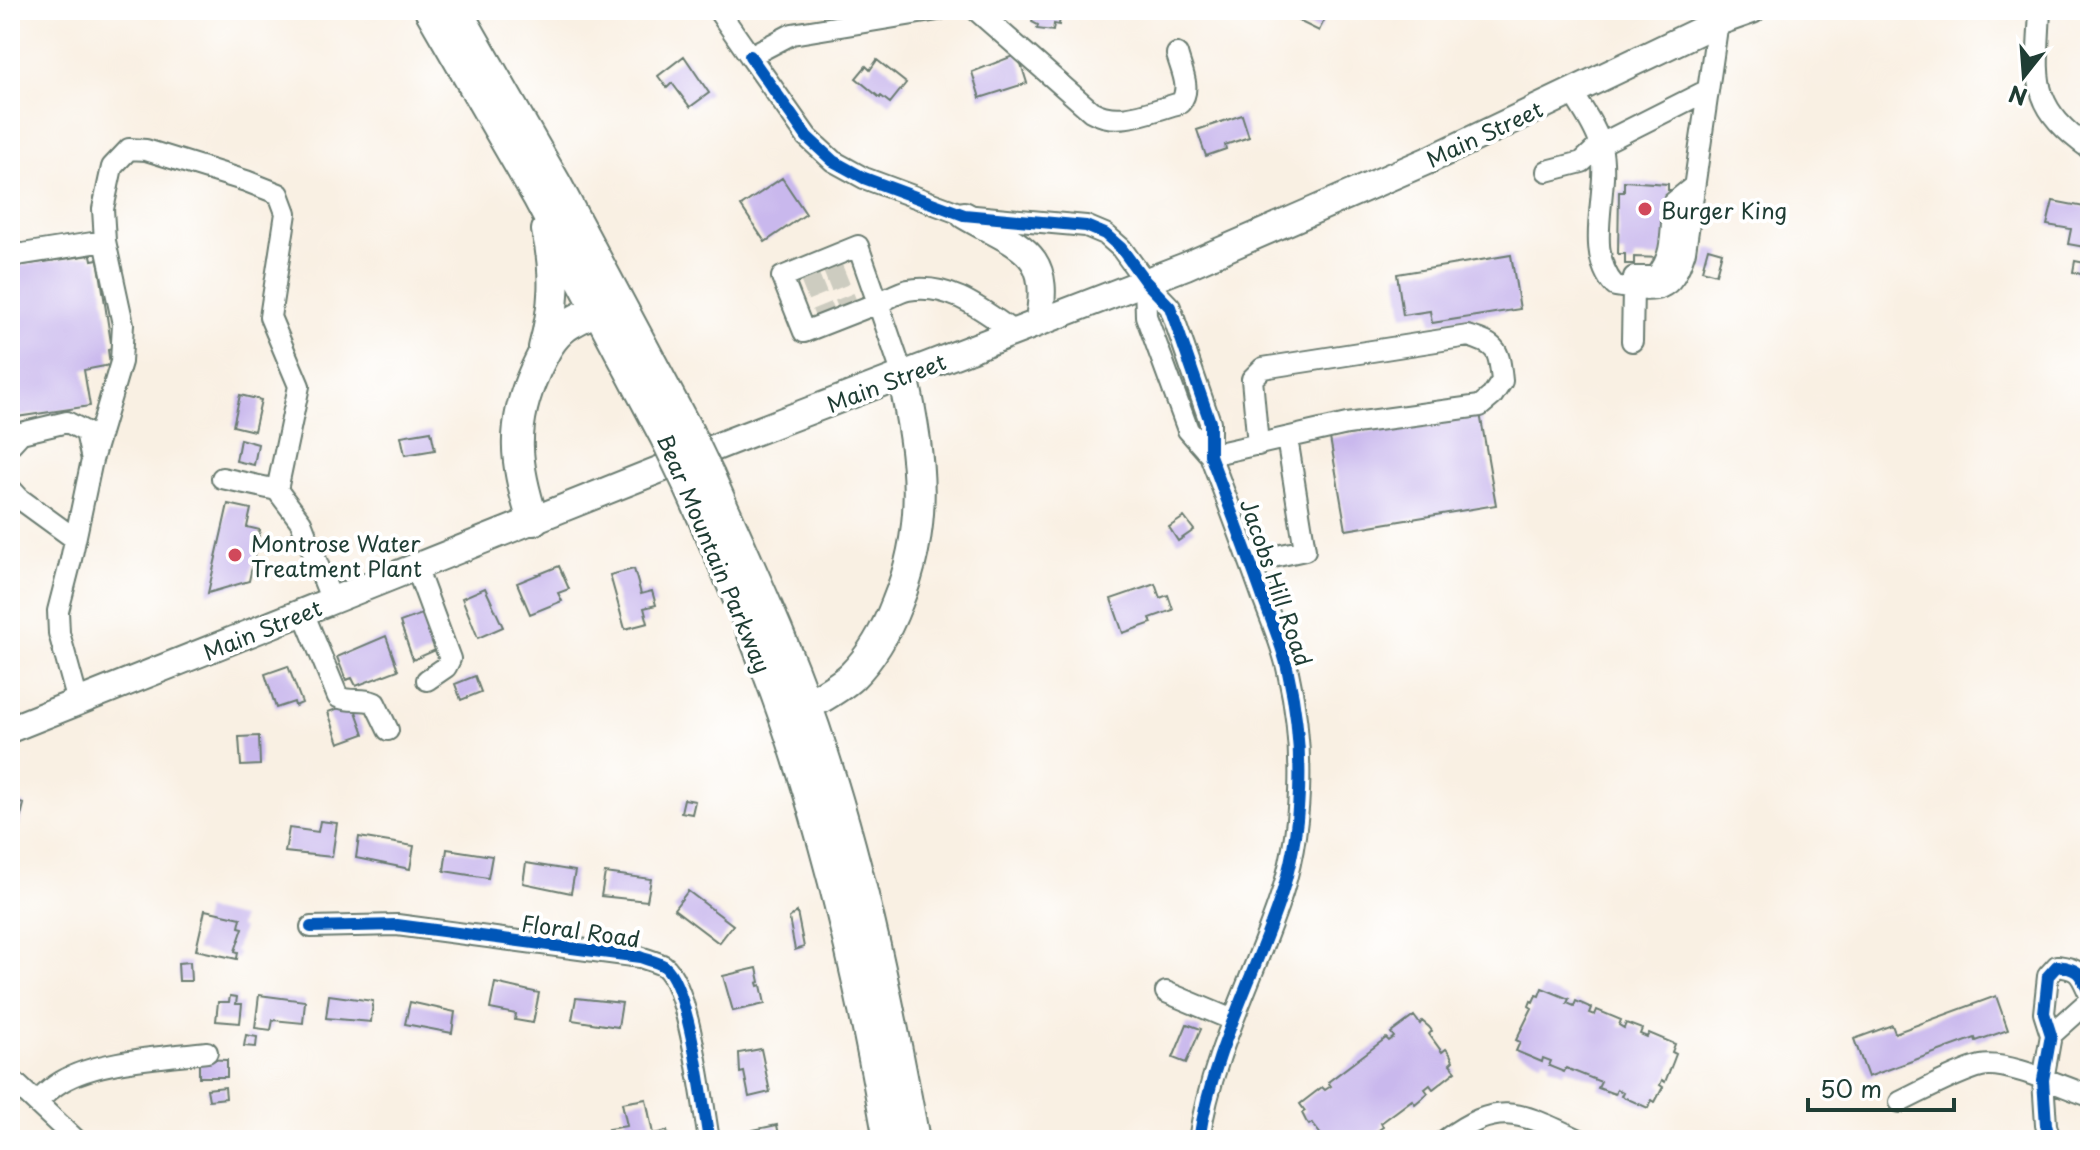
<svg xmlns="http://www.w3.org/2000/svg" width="2100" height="1150" font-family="'Playpen Sans',sans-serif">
<rect width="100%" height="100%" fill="#fff"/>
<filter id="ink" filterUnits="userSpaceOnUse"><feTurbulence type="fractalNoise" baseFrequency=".0125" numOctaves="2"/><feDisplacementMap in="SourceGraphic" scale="16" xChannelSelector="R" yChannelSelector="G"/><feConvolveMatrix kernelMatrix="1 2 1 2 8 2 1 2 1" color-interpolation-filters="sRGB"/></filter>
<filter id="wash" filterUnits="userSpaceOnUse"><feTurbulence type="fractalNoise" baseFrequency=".006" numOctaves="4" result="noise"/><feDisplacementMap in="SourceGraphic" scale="32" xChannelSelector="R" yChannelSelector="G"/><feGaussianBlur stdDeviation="1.8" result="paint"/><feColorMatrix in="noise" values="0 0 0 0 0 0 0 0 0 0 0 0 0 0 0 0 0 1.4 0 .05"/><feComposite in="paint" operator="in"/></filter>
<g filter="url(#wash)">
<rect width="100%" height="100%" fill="#f9f0e3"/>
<g id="blocks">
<path fill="#c9b8ed" d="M1034,10H1061L1059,25L1054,24L1053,31L1037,29L1038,25L1032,22Z
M1281,10H1329L1319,31L1280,12Z
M1018,54L1027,83L980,98L972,72Z
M684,56L709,93L690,107L672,83L667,88L658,76Z
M877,60L906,83L890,103L881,96L880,98L856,78L866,66L870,70Z
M1242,115L1249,137L1225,145L1226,149L1206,156L1197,130Z
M782,178L806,214L765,242L741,206Z
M1624,181L1668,184V190H1671L1670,226L1662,258L1634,257V264H1625V254H1618L1619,192H1624Z
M2053,201L2090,208V248L2068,244L2071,229L2047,225Z
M1708,248L1722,252L1716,274L1702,270Z
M91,255L92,260L98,259L112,349L108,350L110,365L84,370L90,406L10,418V267Z
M1511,255L1520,309L1432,323L1430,311L1403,315L1397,274Z
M2075,261L2090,264L2088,276L2073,272Z
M240,395L261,400L254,431L233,426Z
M1480,413L1496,505L1346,530L1330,438Z
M431,431L435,450L405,455L401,436Z
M240,439L258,444L254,465L236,461Z
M228,504L251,509L247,527L260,530L249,581L208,593Z
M1184,517L1194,530L1178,541L1169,527Z
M559,566L569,589L558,593L562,601L530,614L517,583Z
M634,569L641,594L652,591L656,605L644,608L648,623L625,629L610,575Z
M1155,584L1160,598L1168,595L1173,610L1150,618L1152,623L1123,633L1111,599Z
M485,588L503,627L478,638L462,598Z
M422,614L438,649L413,660L400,622Z
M386,636L398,670L356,686L352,678L346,680L337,657Z
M288,666L302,703L295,706L294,702L276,708L265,674Z
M475,676L481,692L461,700L455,684Z
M353,703L364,734L339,743L328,712Z
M259,736L260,765L241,766L239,737Z
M684,799L695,801L692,814L681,812Z
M10,801L24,804L11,856H10Z
M320,821L337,823L332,857L285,852L289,828L318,832Z
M359,837L414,846L410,869L356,858Z
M447,849L492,856L488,878L444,871Z
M526,863L575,871L571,893L523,883Z
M605,873L651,879L647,901L601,896Z
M688,891L733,925L719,943L674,909Z
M205,910L241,918L239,927L243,928L235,951L238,952L237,959L196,950Z
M797,912L804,947L795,950L789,918Z
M190,962L191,981H179L178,963Z
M757,968L760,982L757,983L758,986L761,985L765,1004L733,1011L723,976Z
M495,983L539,993L533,1023L515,1020L516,1014L490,1009Z
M1542,988L1569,999L1567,1003L1574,1006L1576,1001L1592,1008L1590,1013L1595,1015L1597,1010L1621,1020L1619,1025L1624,1028L1626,1023L1642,1029L1640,1034L1647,1037L1649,1033L1675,1044L1672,1052L1676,1054L1673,1062L1665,1082L1662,1080L1660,1085L1663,1087L1655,1102L1652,1100L1648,1108L1621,1096L1623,1092L1617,1089L1615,1094L1598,1088L1601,1082L1566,1068L1564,1072L1549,1066L1551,1061L1543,1058L1542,1062L1516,1051L1520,1042L1516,1040L1532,1008L1529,1006L1531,1001L1533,1002L1536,995L1539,996Z
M259,995L305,1001L303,1023L273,1020L271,1030L255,1028Z
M329,995L373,1001L371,1022L326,1018Z
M230,996L237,997L236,1004H242L240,1023L216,1021L218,1002H229Z
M1996,996L2008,1030L1976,1041L1975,1038L1868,1077L1854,1039L1892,1025L1895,1033Z
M576,998L622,1003L618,1027L572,1020Z
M410,1002L455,1012L452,1033L405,1024Z
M1414,1016L1420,1024L1422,1021L1429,1027L1432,1031L1429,1034L1442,1052L1446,1049L1450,1054L1453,1061L1450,1064L1456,1071L1433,1089L1430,1085L1425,1089L1428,1093L1415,1104L1412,1100L1381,1123L1383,1127L1369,1137L1366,1134L1362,1137L1364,1140H1325L1312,1123L1309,1125L1306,1121L1302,1113L1305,1111L1300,1104L1322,1087L1325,1090L1331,1086L1328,1082L1386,1038L1389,1041L1394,1037L1391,1033Z
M1187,1024L1201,1029L1186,1063L1173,1058Z
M246,1035L257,1037L256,1047L244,1046Z
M761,1049L770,1092L749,1097L744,1072L740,1073L739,1053Z
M199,1059L227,1060V1077H199Z
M225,1087L226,1098L209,1100L207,1089Z
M646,1099L653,1134L667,1131L669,1140H651L650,1135L611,1140L608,1129L627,1126L622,1103Z
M777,1125L780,1140H755L753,1130Z"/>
</g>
</g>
<g filter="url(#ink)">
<use href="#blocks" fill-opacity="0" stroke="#6b7c71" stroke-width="2"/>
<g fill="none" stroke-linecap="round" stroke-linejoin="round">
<path stroke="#cdccc0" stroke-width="20" stroke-dasharray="20 10" stroke-linecap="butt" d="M833,269L848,306
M810,278L825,315"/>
<g stroke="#6b7c71" stroke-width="24">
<path id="minor" d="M718,10L750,56L792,34L938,10
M976,10L1091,111C1119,127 1150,111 1180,103C1192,89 1181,70 1177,54
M2040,10C2037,80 2028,105 2090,149
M750,56L807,137L833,161L864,178L964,215L1086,226L1105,234L1121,248L1145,281L1170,307L1210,422V455C1228,503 1246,550 1263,598C1272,622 1283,647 1288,672C1305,747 1304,832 1278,905C1251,983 1211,1057 1199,1140
M1572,91C1581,108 1597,128 1601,147C1611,191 1582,250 1615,286C1658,293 1671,295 1685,251L1719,14
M1547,171L1582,162L1601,144L1708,90
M858,246L878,303L804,332L782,277Z
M10,256L105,241
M1634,277H1655C1674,258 1671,229 1673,203L1694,186
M1145,281L1146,316L1188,430L1210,455
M1632,341L1633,289
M903,376L878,303C888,299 898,292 908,290C949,282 984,311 1014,332
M10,445L21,433L67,422L86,432L92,460L70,564L58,611L59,633L78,702
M1210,455L1347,424L1480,406L1492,396L1502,381C1499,350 1498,345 1468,336L1263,368L1252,379L1258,445
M92,460L121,362L123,324L105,241L103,209L112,167L129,149L146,150L246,181L279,194L286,213L270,317L299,386L277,490
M222,478L277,490L301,522L332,601
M10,488L20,499L75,539
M1250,562L1305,550L1287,438
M416,567L450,659L446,667L427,680
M303,612L338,697C350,703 363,697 375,703L388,730
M311,927L397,925L640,957C648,960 657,962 664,966C689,984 703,1106 709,1140
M1166,992L1233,1020
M2051,1035L2090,1000
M10,1078L76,1140
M37,1102C44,1095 52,1087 61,1082C97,1060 165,1057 207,1052
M1900,1102C1923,1091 1957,1072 1981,1066C2006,1060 2063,1087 2090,1096
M1445,1140C1501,1098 1522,1114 1580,1140
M2050,1140L2046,1125L2043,1080L2051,1035L2044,1013L2048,976L2057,966C2081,969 2080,974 2090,995"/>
</g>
<g stroke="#6b7c71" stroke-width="30">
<path id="major" d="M964,215C1018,247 1054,249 1038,323
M10,729L731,441L1186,266L1429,160L1718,22L1752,10"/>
</g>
<g stroke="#6b7c71" stroke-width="34">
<path id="highway" d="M430,10L538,197L667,440
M456,10L557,186L688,432
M544,348C555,307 557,272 547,230
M710,478C750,569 793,659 823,754C864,881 890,1010 914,1140
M689,486C723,562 757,638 784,716C832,855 864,996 889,1140
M533,520C515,465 510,426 535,371C543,354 550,338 566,326C576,319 588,314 599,309
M806,706C822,697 839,688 852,676C872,656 887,629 897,603C929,525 921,456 903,376"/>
</g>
<use href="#minor" stroke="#fff" stroke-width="20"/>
<use href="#major" stroke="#fff" stroke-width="26"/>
<use href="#highway" stroke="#fff" stroke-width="30"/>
<g stroke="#6b7c71" stroke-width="34" stroke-linecap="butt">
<path id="highway-bridge" d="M688,432L710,478
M667,440L689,486"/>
</g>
<use href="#highway-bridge" stroke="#fff" stroke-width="30"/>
<g stroke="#fff" stroke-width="17">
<path id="cycleway" d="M750,56L807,137L833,161L864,178L964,215L1086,226L1105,234L1121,248L1145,281L1170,307L1210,422V455C1228,503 1246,550 1263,598C1272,622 1283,647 1288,672C1305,747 1304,832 1278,905C1251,983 1211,1057 1199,1140
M311,927L397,925L640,957C648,960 657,962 664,966C689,984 703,1106 709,1140
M2050,1140L2046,1125L2043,1080L2051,1035L2044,1013L2048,976L2057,966C2081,969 2080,974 2090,995"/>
</g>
<use href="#cycleway" stroke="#0057b8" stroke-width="12"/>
</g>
</g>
<g fill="#d1495b" stroke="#fff" stroke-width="3">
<circle cx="1645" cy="209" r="8"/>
<circle cx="235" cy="555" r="8"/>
</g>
<g text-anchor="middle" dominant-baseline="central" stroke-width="8" stroke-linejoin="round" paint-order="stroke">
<g font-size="22" fill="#1f3d34" stroke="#fff">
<text transform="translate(1484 133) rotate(-25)">Main Street</text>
<text transform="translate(886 382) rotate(-21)">Main Street</text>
<text transform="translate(715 553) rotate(67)">Bear Mountain Parkway</text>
<text transform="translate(1277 582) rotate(71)">Jacobs Hill Road</text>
<text transform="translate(262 629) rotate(-22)">Main Street</text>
<text transform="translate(581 930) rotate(8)">Floral Road</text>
</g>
<g font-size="22" fill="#1f3d34" stroke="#fff" text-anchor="start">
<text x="1661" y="209">Burger King</text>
<text x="251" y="542">Montrose Water<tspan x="251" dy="25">Treatment Plant</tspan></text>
</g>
</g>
<rect width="2100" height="1150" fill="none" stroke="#fff" stroke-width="40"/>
<g transform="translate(2024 76) rotate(197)" stroke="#ffffff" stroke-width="6" paint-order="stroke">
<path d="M0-6L14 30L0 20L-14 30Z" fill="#1f3d34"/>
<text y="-12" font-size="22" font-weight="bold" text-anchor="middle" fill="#1f3d34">N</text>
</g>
<path d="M1808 1098v12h146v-12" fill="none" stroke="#1f3d34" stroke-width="4"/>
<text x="1820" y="1098" font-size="24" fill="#1f3d34" stroke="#ffffff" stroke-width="6" paint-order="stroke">50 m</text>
</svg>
